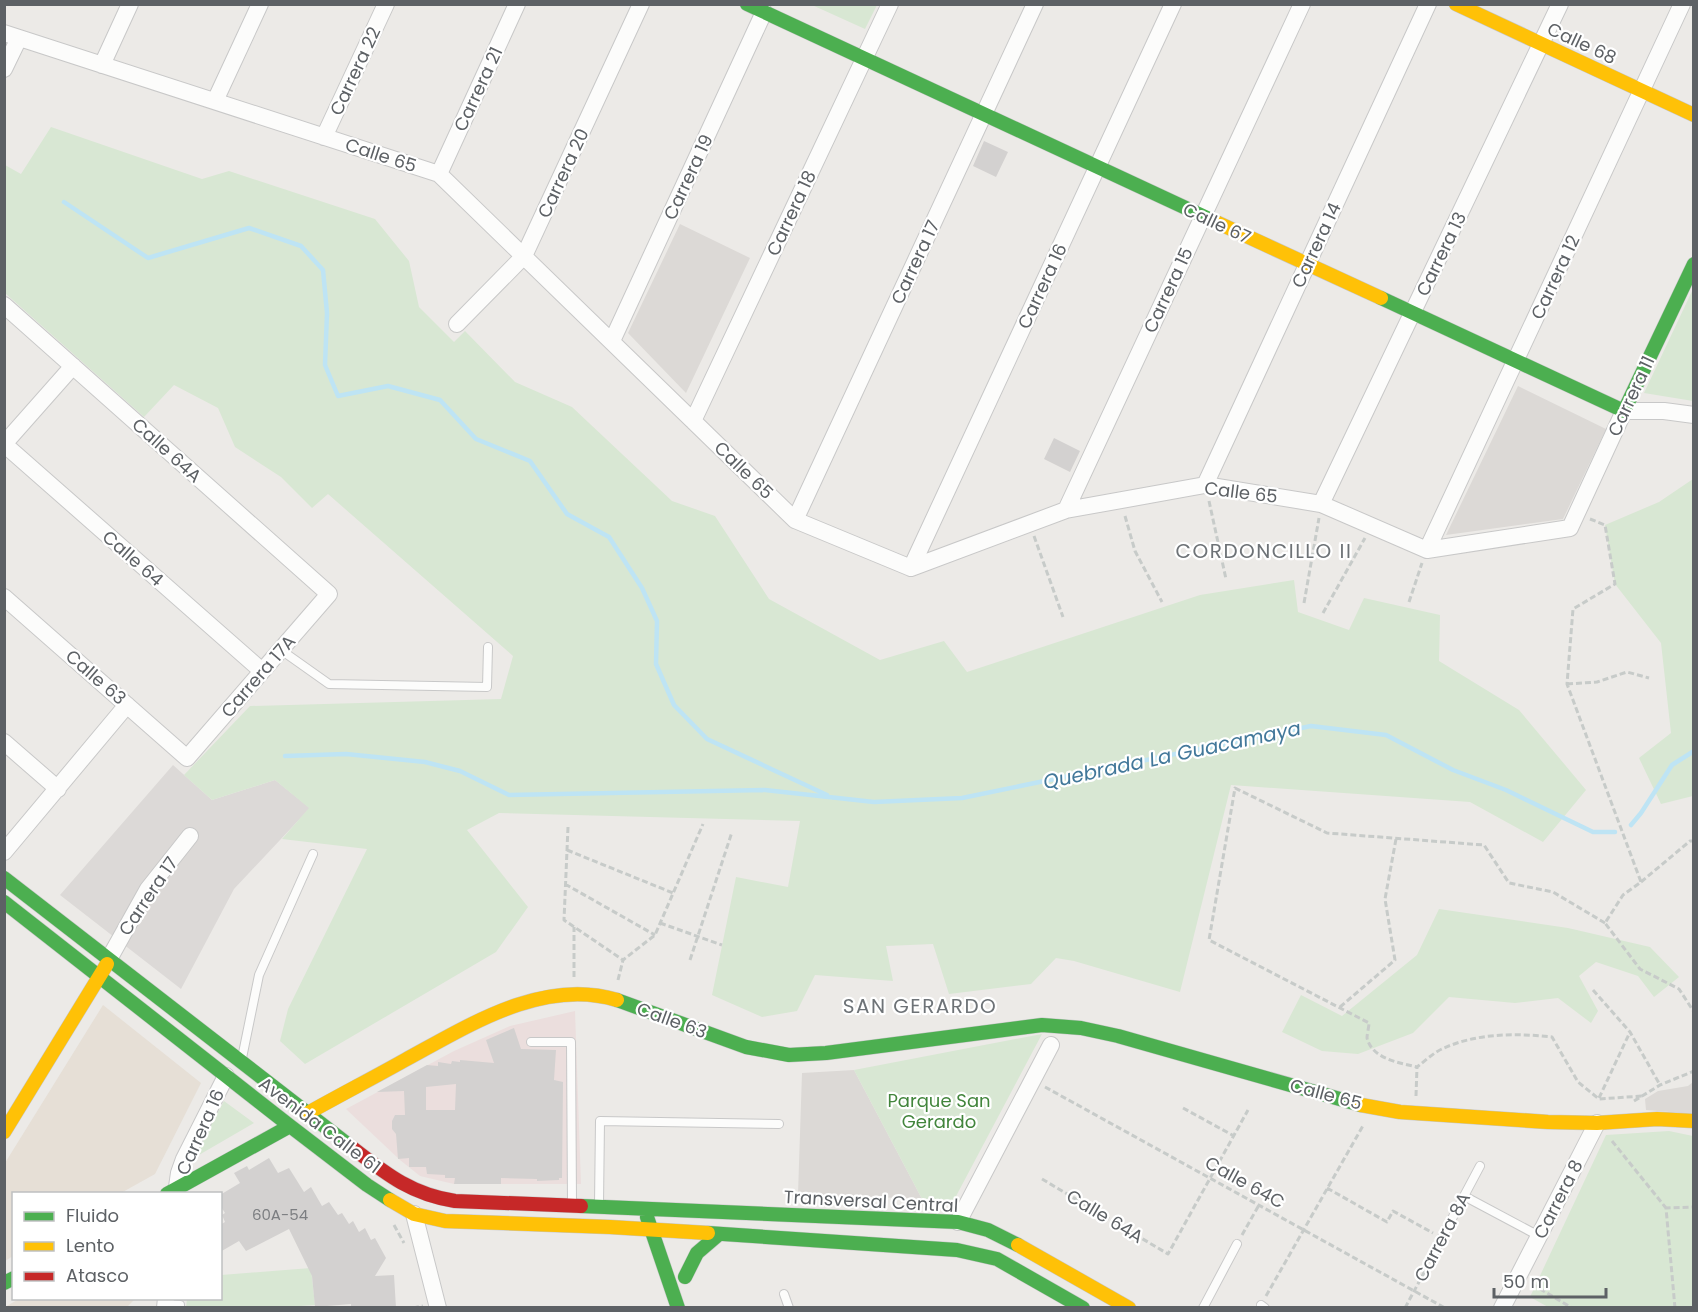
<svg xmlns="http://www.w3.org/2000/svg" width="1698" height="1312" font-family="Poppins,sans-serif">
<rect width="100%" height="100%" fill="#eceae7"/>
<path fill="#e6dfd6" d="M103,1005L201,1083L155,1174L121,1193L14,1194L13,1256L5,1261V1163Z
M19,1299V1298L135,1299L127,1307H5Z"/>
<path fill="#dcd9d7" d="M173,765L212,800L275,780L310,808L234,889L181,989L60,895Z"/>
<path fill="#dcd9d6" d="M680,224L750,258L686,393L628,333Z
M1518,386L1606,429L1563,519L1446,535Z
M854,1070L922,1199L798,1194L802,1073Z
M1693,1082V1114L1646,1110L1645,1099L1658,1091L1688,1086Z"/>
<path fill="#ebdedd" d="M575,1011L581,1184H454L420,1176L400,1160L346,1109L454,1051L510,1026Z"/>
<path fill="#d8e7d3" d="M812,5H877L865,29Z
M51,127L202,179L229,171L375,219L409,261L419,307L454,342L465,331L515,382L572,407L672,501L715,516L769,599L880,660L944,641L967,672L1200,595L1294,580L1298,612L1349,630L1364,598L1440,615L1439,661L1519,710L1586,790L1543,842L1470,802L1231,785L1180,992L1074,961L1056,958L1031,984L949,994L933,944L886,946L893,981L815,975L797,1011L762,1017L712,995L736,877L788,887L800,821L499,813L467,830L528,907L496,952L305,1064L280,1041L288,1009L367,849L282,839L309,808L275,780L212,800L184,775L250,706L501,699L513,656L328,494L312,508L281,477L235,447L218,408L174,385L144,417L5,293V165L21,174Z
M1693,289V401L1644,393Z
M1693,479V796L1661,804L1639,758L1671,733L1661,643L1615,584L1605,525L1659,502Z
M1439,909L1568,928L1650,947L1679,977L1654,997L1638,976L1596,962L1579,976L1598,1011L1591,1023L1558,998L1515,1003L1449,997L1413,1033L1358,1054L1322,1051L1282,1032L1301,995L1342,1016L1417,955Z
M1042,1034L954,1200L922,1199L854,1070Z
M224,1101L254,1123L192,1159Z
M1669,1131L1693,1136V1307H1548L1530,1297L1606,1135Z
M311,1268L315,1305L270,1308H186L187,1299L220,1298L221,1275Z"/>
<g fill="none" stroke-linecap="round" stroke-linejoin="round">
<path stroke="#bee4f4" stroke-width="4.5" d="M64,202L148,258L249,228L301,246L323,270L327,313L325,365L338,396L388,386L440,400L476,439L530,461L567,514L609,537L642,588L657,621L656,664L674,705L707,739L827,795
M285,756L346,754L425,762L460,771L509,795L765,790L874,802L962,798L1311,726L1386,735L1453,770L1506,790L1593,832H1615
M1631,825L1641,813L1672,765L1694,751"/>
</g>
<path fill="#d3d1d0" fill-rule="evenodd" d="M984,141L1008,152L996,177L973,166Z
M1054,438L1080,451L1070,472L1044,459Z
M514,1028L521,1049L556,1050L554,1080L563,1082L562,1178H559V1180L537,1181V1179L501,1178V1184H454L455,1178H445V1175L427,1174L426,1167H409V1158L398,1159L396,1134L392,1129V1121L395,1115H405L404,1091L377,1092L427,1065L438,1066V1062L451,1064L452,1061L460,1062V1060L494,1063L486,1040ZM456,1084L455,1110H426V1087Z
M269,1158L278,1173L289,1168L304,1192L311,1187L322,1206L329,1202L338,1215L342,1213L349,1224L353,1221L359,1232L365,1228L371,1240L375,1238L386,1258L375,1276L394,1275L396,1308H351V1304L315,1307L312,1276L289,1229L246,1251L239,1241L220,1252V1225L225,1222L222,1215L225,1213L220,1205V1195L240,1183L234,1173L247,1166L249,1170Z"/>
<g fill="none" stroke-linecap="round" stroke-linejoin="round">
<g stroke="#c8c8c8" stroke-width="10">
<path id="lane" d="M281,650L329,684L487,687L488,647
M531,1042H571L572,1203
M242,1058L259,975L313,854
M1464,1196L1539,1236
M599,1204L600,1121L779,1124
M1431,1258L1480,1166
M784,1294L789,1308
M165,1304L180,1305V1308
M1261,1305L1265,1308
M1203,1308L1237,1244"/>
</g>
<g stroke="#c8c8c8" stroke-width="18">
<path id="street" d="M4,33L439,174L795,520L911,568L1066,510L1205,485L1321,504L1427,550L1570,528L1624,411H1664L1694,415
M102,65L130,4
M4,69L19,38
M215,101L260,4
M324,137L386,4
M439,174L517,4
M4,305L329,594L187,758L4,597
M457,324L524,256L641,4
M612,341L764,12
M73,366L4,444L262,671
M693,421L890,4
M1205,485L1428,4
M1321,504L1560,4
M1066,510L1302,4
M795,520L1035,4
M1427,550L1682,4
M911,568L1173,4
M4,742L58,789
M4,852L127,705
M109,959L148,889L190,836
M176,1194L179,1173L184,1159L226,1076
M414,1214L438,1308
M958,1222L1051,1045
M165,1308L166,1298
M1502,1308L1597,1123"/>
</g>
<g stroke="#c6c7c7" stroke-width="15">
<path id="fast" d="M747,4L1216,222
M1381,298L1624,411L1694,264
M4,878L350,1146
M4,902L290,1126L367,1185L390,1200
M617,1000L746,1047L789,1055L826,1053L1042,1025L1081,1028L1118,1036L1361,1105
M167,1194L290,1126
M581,1206L958,1222L988,1230L1018,1245
M647,1217L678,1308
M708,1233L957,1250L997,1259L1083,1308
M685,1277L697,1253L718,1235
M4,1283L14,1278"/>
</g>
<g stroke="#c6c7c7" stroke-width="15">
<path id="slow" d="M1456,4L1694,115
M1216,222L1381,298
M1361,1105L1400,1112L1548,1122L1597,1123L1657,1119L1694,1121
M308,1113C340,1095 373,1078 405,1060C468,1026 543,977 617,1000
M4,1132L107,964
M390,1200L414,1214L445,1221L610,1227L708,1233
M1018,1245L1129,1308"/>
</g>
<g stroke="#c6c7c7" stroke-width="15">
<path id="jam" d="M350,1146C385,1173 410,1194 455,1201L581,1206"/>
</g>
<path stroke="#c7cbc9" stroke-width="3" stroke-dasharray="6 3" stroke-linecap="butt" d="M1209,501L1226,579
M1125,516L1135,551L1162,602
M1590,519L1605,525L1615,584L1573,609L1567,684L1641,882L1623,895L1605,923L1640,969L1679,989L1694,1012
M1034,536L1063,617
M1409,602L1422,563
M1304,603L1319,518
M1323,613L1365,538
M1567,684L1597,682L1627,672L1649,678
M568,827L564,920L623,960
M567,850L673,893
M1641,882L1690,841H1694
M565,884L655,935
M660,923L722,945
M1605,923L1553,892L1509,883L1484,845L1327,833L1235,788L1209,940L1369,1023C1369,1027 1367,1034 1367,1038C1372,1059 1400,1063 1417,1067C1425,1061 1434,1052 1444,1048C1478,1033 1516,1033 1552,1037L1578,1082L1599,1099L1642,1096
M690,960L732,832
M574,977V927
M618,980L623,960L655,935L703,824
M1593,990L1630,1032L1660,1085
M1340,1007L1395,960L1385,899L1396,839
M1045,1087L1445,1308
M1416,1096L1417,1067
M1599,1098L1630,1032
M1634,1101L1660,1085L1694,1071
M1183,1108L1234,1136
M1612,1141L1666,1208
M1042,1179L1168,1254L1248,1110
M1327,1188L1387,1222L1393,1211L1433,1233
M394,1225L404,1243
M1242,1235L1259,1205
M1532,1284L1572,1308
M1266,1296L1364,1124
M413,1308L423,1306
M1405,1308L1427,1267
M1675,1308L1666,1208L1694,1207"/>
<use href="#lane" stroke="#fcfcfb" stroke-width="8"/>
<use href="#street" stroke="#fcfcfb" stroke-width="16"/>
<use href="#fast" stroke="#4caf50" stroke-width="14"/>
<use href="#slow" stroke="#ffc107" stroke-width="14"/>
<use href="#jam" stroke="#c62828" stroke-width="14"/>
</g>
<g text-anchor="middle" dominant-baseline="central" stroke-width="4.5" stroke-linejoin="round" paint-order="stroke">
<g font-size="15" fill="#7c7e81">
<text x="280" y="1214">60A-54</text>
</g>
<g font-size="18" fill="#5d6165" stroke="#fff">
<text transform="translate(1582 43) rotate(25)">Calle 68</text>
<text transform="translate(355 71) rotate(-65)">Carrera 22</text>
<text transform="translate(478 89) rotate(-65)">Carrera 21</text>
<text transform="translate(381 155) rotate(18)">Calle 65</text>
<text transform="translate(563 173) rotate(-65)">Carrera 20</text>
<text transform="translate(688 177) rotate(-65)">Carrera 19</text>
<text transform="translate(791 213) rotate(-65)">Carrera 18</text>
<text transform="translate(1217 223) rotate(25)">Calle 67</text>
<text transform="translate(1316 245) rotate(-65)">Carrera 14</text>
<text transform="translate(1441 254) rotate(-64)">Carrera 13</text>
<text transform="translate(915 262) rotate(-65)">Carrera 17</text>
<text transform="translate(1555 277) rotate(-65)">Carrera 12</text>
<text transform="translate(1042 286) rotate(-65)">Carrera 16</text>
<text transform="translate(1168 290) rotate(-65)">Carrera 15</text>
<text transform="translate(1631 396) rotate(-65)">Carrera 11</text>
<text transform="translate(167 450) rotate(42)">Calle 64A</text>
<text transform="translate(744 470) rotate(44)">Calle 65</text>
<text transform="translate(1241 492) rotate(7)">Calle 65</text>
<text transform="translate(133 558) rotate(41)">Calle 64</text>
<text transform="translate(258 676) rotate(-49)">Carrera 17A</text>
<text transform="translate(96 677) rotate(41)">Calle 63</text>
<text transform="translate(148 896) rotate(-56)">Carrera 17</text>
<text transform="translate(672 1020) rotate(20)">Calle 63</text>
<text transform="translate(1326 1094) rotate(15)">Calle 65</text>
<text transform="translate(320 1125) rotate(37)">Avenida Calle 61</text>
<text transform="translate(200 1132) rotate(-66)">Carrera 16</text>
<text transform="translate(1245 1182) rotate(29)">Calle 64C</text>
<text transform="translate(1558 1199) rotate(-63)">Carrera 8</text>
<text transform="translate(871 1201) rotate(3)">Transversal Central</text>
<text transform="translate(1105 1216) rotate(31)">Calle 64A</text>
<text transform="translate(1442 1237) rotate(-62)">Carrera 8A</text>
</g>
<g font-size="18" fill="#42853c" stroke="#fff">
<text x="939" y="1100">Parque San<tspan x="939" dy="21">Gerardo</tspan></text>
</g>
<g font-size="20" letter-spacing="1.5" fill="#6e7377" stroke="#fff">
<text x="1264" y="551">CORDONCILLO II</text>
<text x="920" y="1006">SAN GERARDO</text>
</g>
<g font-size="20" font-style="italic" fill="#42789a" stroke="#fff">
<text transform="translate(1172 755) rotate(-12)">Quebrada La Guacamaya</text>
</g>
</g>
<rect width="1698" height="1312" fill="none" stroke="#5d6165" stroke-width="12"/>
<rect x="12" y="1192" width="210" height="108" fill="#ffffff" stroke="#bec0c1" stroke-width="1.5"/>
<rect x="24" y="1212" width="30" height="9" fill="#4caf50" stroke="#bec0c1" stroke-width="1.5"/>
<text x="66" y="1222" font-size="18" fill="#5d6165">Fluido</text>
<rect x="24" y="1242" width="30" height="9" fill="#ffc107" stroke="#bec0c1" stroke-width="1.5"/>
<text x="66" y="1252" font-size="18" fill="#5d6165">Lento</text>
<rect x="24" y="1272" width="30" height="9" fill="#c62828" stroke="#bec0c1" stroke-width="1.5"/>
<text x="66" y="1282" font-size="18" fill="#5d6165">Atasco</text>
<path d="M1494 1288v9h112v-9" fill="none" stroke="#5d6165" stroke-width="3"/>
<text x="1503" y="1288" font-size="18" fill="#5d6165" stroke="#ffffff" stroke-width="4.5" paint-order="stroke">50 m</text>
</svg>
